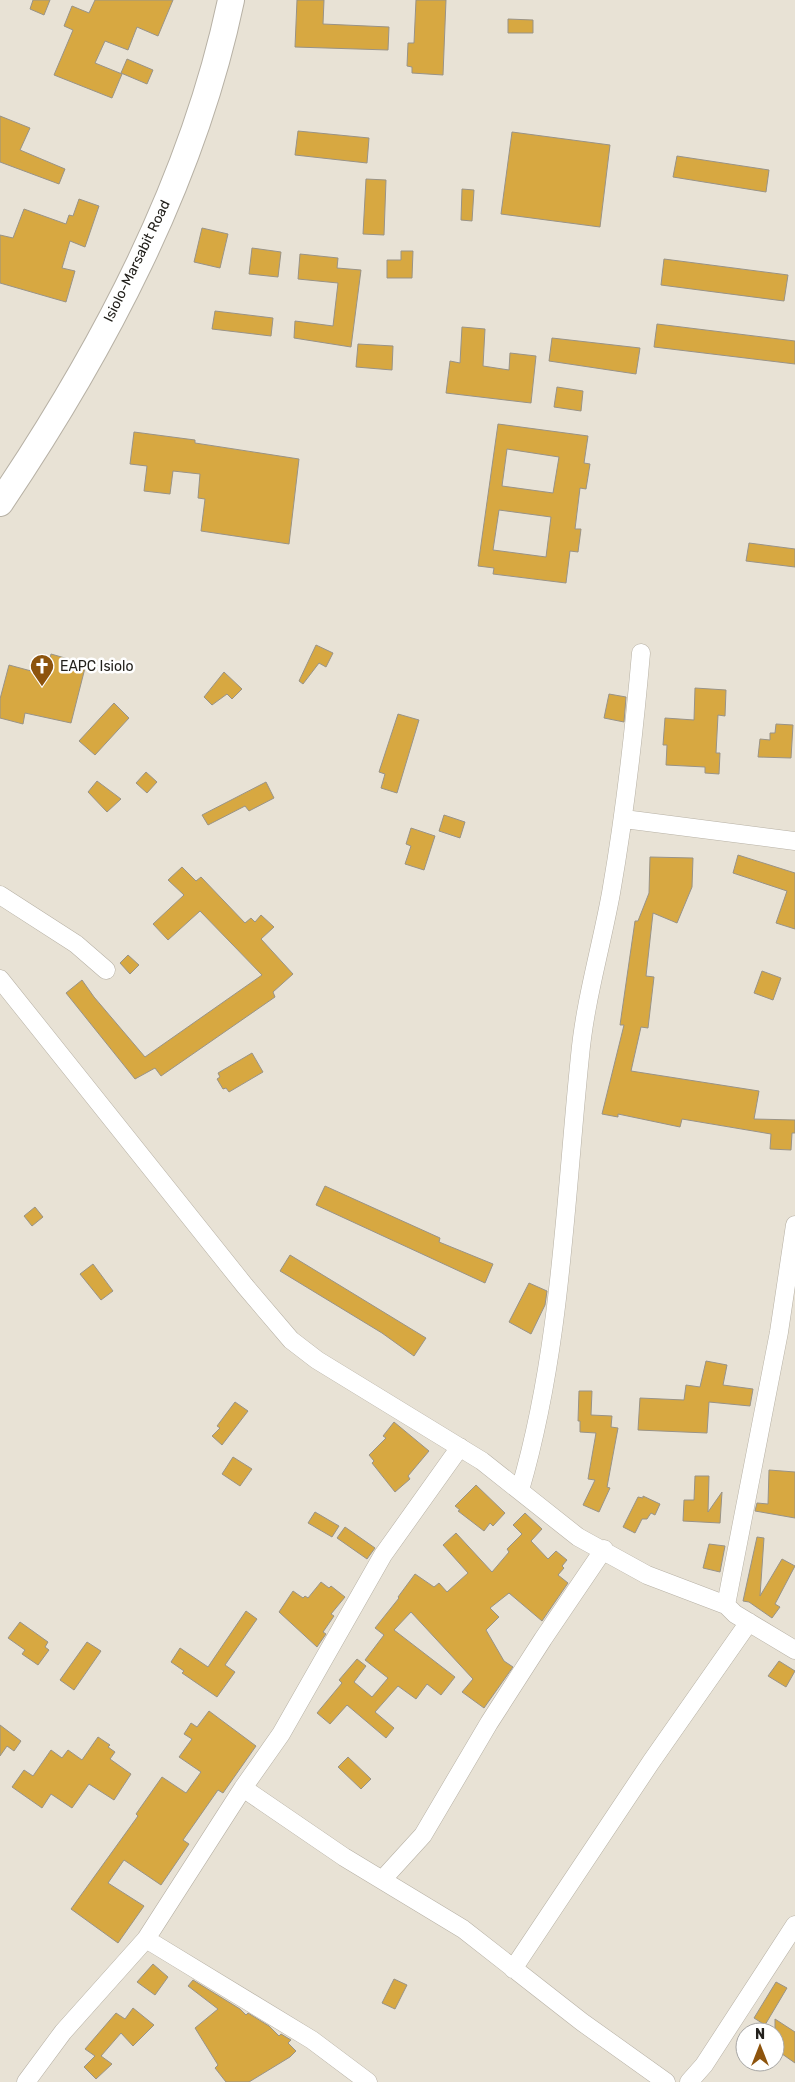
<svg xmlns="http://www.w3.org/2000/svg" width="795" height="2082" font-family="Rubik,sans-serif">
<rect width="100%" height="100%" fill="#e8e2d5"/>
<path fill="#d7a841" stroke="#999387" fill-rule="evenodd" d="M33,0H50L44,15L30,9Z
M95,0H173L158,36L137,27L128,50L105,41L95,63L122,74L112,98L54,75L73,30L64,26L72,6L89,13Z
M297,0H324L323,24L389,27L388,50L295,47Z
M416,0H446L443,75L412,73V67L407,66L408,43H414Z
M508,19L533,20V33H508Z
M127,59L153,70L147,84L121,73Z
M0,116L30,128L20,150L65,169L59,184L0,162Z
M298,131L369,138L367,163L295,155Z
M512,132L610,145L600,227L501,214Z
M677,156L769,170L766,192L673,177Z
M366,179L386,180L384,235L363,234Z
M462,189L474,190L472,221L461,220Z
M79,199L99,206L85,247L70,241L62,268L75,271L66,302L0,283V235L13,238L24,209L66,224L69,215L73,216Z
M202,228L228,234L220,268L194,262Z
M252,248L281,252L278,277L249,274Z
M401,251H413L412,278H387V260H401Z
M300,254L338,258L337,268L361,270L351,347L294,338L295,321L333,326L338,283L298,279Z
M664,259L788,275L784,301L661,285Z
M215,311L273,318L271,336L212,329Z
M657,324L795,341V364L654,347Z
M462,327L485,329L483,366L509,370L510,353L536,356L531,403L446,393L450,361L460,363Z
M552,338L640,348L636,374L549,361Z
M358,344L393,346L392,370L356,367Z
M557,387L583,391L581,411L554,407Z
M498,424L588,436L584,463L590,464L586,489L580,488L575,529H581L578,552L570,551L566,583L493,574L494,568L478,566ZM507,449L559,457L553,493L502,486ZM499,510L551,517L546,557L493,550Z
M134,432L195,440V443L299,459L289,544L201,531L205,499L198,498L200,474L173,471L170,494L144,491L147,466L130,464Z
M749,543L795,549V567L746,561Z
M316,645L333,653L326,667L319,663L303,684L299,681Z
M51,654L86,664L71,723L25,713L23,724L0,718V699L9,665L46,675Z
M224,672L242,689L232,699L227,694L212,705L204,697Z
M695,688L726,690L725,716L718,715L716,753H720L719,774L705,773V767L666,765L667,745H663L665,718L694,720Z
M609,694L626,697L624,722L604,718Z
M114,703L129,718L95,755L79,741Z
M398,714L419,720L397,793L381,788L385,774L379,772Z
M776,724L793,725L791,758L758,757L760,739L770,740V733H775Z
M146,772L157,782L147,793L136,783Z
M97,781L121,799L107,812L88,792Z
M266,782L274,798L249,811L245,806L208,825L202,815Z
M444,815L465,822L460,838L439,831Z
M411,828L435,836L424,870L405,864L411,846L406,844Z
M738,855L795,873V929L776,923L787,891L733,873Z
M650,857L693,858L692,887L677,923L653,913L646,976L654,977L648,1028L641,1027L631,1071L759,1091L754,1119L795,1120V1133H792L791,1150L770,1149L771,1134L682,1119L680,1127L618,1114V1117L602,1114L624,1025H620L635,921H638L649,893Z
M182,867L196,881L201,877L245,923L251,918L255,922L261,915L274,927L261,939L293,974L273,992L275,997L161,1076L155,1068L135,1079L66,993L82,980L94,997L145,1057L262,975L200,911L168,940L153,924L184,895L168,880Z
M128,955L139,965L130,974L120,963Z
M762,971L781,978L773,1000L754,993Z
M252,1053L263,1072L229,1092L226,1088L223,1089L217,1079L220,1077L218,1073Z
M325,1186L440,1238L439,1242L493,1264L485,1283L316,1205Z
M35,1207L43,1217L32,1226L24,1216Z
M290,1255L426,1338L414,1356L382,1333L280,1271Z
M93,1264L113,1291L101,1300L80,1274Z
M529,1283L547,1291L545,1305L531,1334L509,1322Z
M706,1361L727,1365L723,1385L753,1389L750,1406L709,1402L707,1433L638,1430L640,1398L684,1400L686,1385L700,1387Z
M579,1391H592L591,1415L612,1416L611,1427L618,1428L607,1487L610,1488L599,1512L583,1505L595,1480L588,1479L596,1433L580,1432V1421H578Z
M235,1402L248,1411L222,1445L212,1436L220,1428L217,1426Z
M394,1422L429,1451L408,1476L410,1479L395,1492L372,1463L374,1461L369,1455L386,1438L383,1436Z
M233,1457L252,1469L240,1486L222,1474Z
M769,1470L795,1472V1518L755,1511L757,1503L768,1504Z
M695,1476H709L708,1512L722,1492L720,1523L683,1521L684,1500H694Z
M476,1485L505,1513L493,1526L490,1523L484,1531L458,1511L460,1510L455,1506Z
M643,1496L660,1504L655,1515L651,1513L647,1519H642L635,1533L623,1527L638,1497L643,1498Z
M315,1512L339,1526L332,1537L308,1523Z
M525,1513L542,1529L531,1541L548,1559L556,1551L567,1560L562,1566L564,1568L558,1575L568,1583L542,1621L509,1593L490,1608L499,1617L486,1630L504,1661L513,1667L484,1708L462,1692L473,1679L411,1612L394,1630L455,1677L441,1695L427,1684L416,1699L398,1686L375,1712L394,1728L386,1738L347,1705L330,1724L317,1713L342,1683L339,1680L357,1659L366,1666L354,1682L372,1697L388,1678L365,1660L384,1635L375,1628L399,1598L398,1597L415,1574L434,1587L439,1583L447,1592L468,1573L443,1545L456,1533L492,1572L509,1552L507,1549L522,1534L513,1525Z
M345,1527L375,1548L367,1559L337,1538Z
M757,1537L764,1538L760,1596L782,1559L795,1566L775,1604L780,1607L772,1618L749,1602L743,1601Z
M709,1544L725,1546L720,1572L703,1568Z
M321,1582L329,1588L331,1586L345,1597L331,1614L334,1616L323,1632L326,1634L317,1647L279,1612L293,1591L303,1598L305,1596L308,1598Z
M246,1611L257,1619L225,1665L235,1672L217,1697L182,1673L184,1671L171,1662L180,1648L208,1667Z
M20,1622L48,1642L45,1647L49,1650L38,1665L22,1654L25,1650L8,1638Z
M87,1642L101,1651L74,1690L60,1680Z
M779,1661L795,1671L786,1687L768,1676Z
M209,1711L256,1746L223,1793L218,1790L183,1840L189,1844L161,1885L124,1860L108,1883L144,1906L118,1943L71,1909L138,1816L136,1814L162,1777L186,1793L201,1772L179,1757L192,1739L184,1734L191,1723L197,1727Z
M0,1725L21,1741L14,1751L7,1746L0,1756Z
M98,1737L110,1745L108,1747L115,1752L110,1759L131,1774L114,1800L89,1784L72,1808L51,1794L42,1808L12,1787L24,1770L33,1776L51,1750L62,1758L68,1750L82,1760Z
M348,1757L371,1779L361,1789L338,1767Z
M153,1964L168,1977L155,1995L137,1982Z
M394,1979L407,1985L395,2009L382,2003Z
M193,1980L240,2009L246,2015L248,2013L269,2026L279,2036L281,2034L291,2040L288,2043L296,2051L290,2057L249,2082H226L215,2068L218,2065L195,2028L218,2009L188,1986Z
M776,1982L787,1988L765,2025L754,2018Z
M133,2008L154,2025L133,2046L121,2033L101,2056L112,2064L96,2079L84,2067L95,2056L85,2049L116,2013L125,2019Z
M775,2019L795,2032V2063L775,2049Z"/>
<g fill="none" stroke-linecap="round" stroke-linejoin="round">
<g stroke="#b7b1a5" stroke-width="19">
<path id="minor" d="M624,819L795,841
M0,895L76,944L106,970
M0,979L245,1286L291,1340L317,1360L482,1461L578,1537L647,1575L726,1605L735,1614L795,1650
M520,1490C561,1350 565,1201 580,1056C585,1001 601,948 611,893C625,813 634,733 641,653
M726,1605L779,1332L795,1225
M243,1788L344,1857L463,1929L582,2022L666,2082
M382,1880L423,1835L489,1723L543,1639L604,1549
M146,1939L312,2040L368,2082
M513,1969L651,1762L749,1622
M26,2082L63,2032L146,1939L243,1788L281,1734L383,1555L460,1447
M689,2082L704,2065L795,1925"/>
</g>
<g stroke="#b7b1a5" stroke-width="28">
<path id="highway" d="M0,503C103,350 193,181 231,0"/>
</g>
<use href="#minor" stroke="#fff" stroke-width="18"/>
<use href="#highway" stroke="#fff" stroke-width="26"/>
</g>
<defs>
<g id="church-pin" transform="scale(1.25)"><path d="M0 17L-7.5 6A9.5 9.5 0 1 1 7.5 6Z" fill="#8d540d" stroke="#fff"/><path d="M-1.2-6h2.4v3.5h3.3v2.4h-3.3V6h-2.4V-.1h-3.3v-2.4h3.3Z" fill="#fff"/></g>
</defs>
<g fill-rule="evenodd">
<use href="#church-pin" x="42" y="666"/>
</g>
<g text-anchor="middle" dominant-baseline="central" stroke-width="5" stroke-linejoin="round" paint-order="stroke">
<g font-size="14" fill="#23211c" stroke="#fff">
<text transform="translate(137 261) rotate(-64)">Isiolo-Marsabit Road</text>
</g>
<g font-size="14" fill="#23211c" stroke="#fff" text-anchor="start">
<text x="60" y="666">EAPC Isiolo</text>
</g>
</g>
<g transform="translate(760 2047)"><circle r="24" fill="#ffffff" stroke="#a7a6a4"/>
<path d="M0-4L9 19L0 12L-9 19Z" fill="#8d540d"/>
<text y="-8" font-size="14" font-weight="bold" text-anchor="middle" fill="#23211c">N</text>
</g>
</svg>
